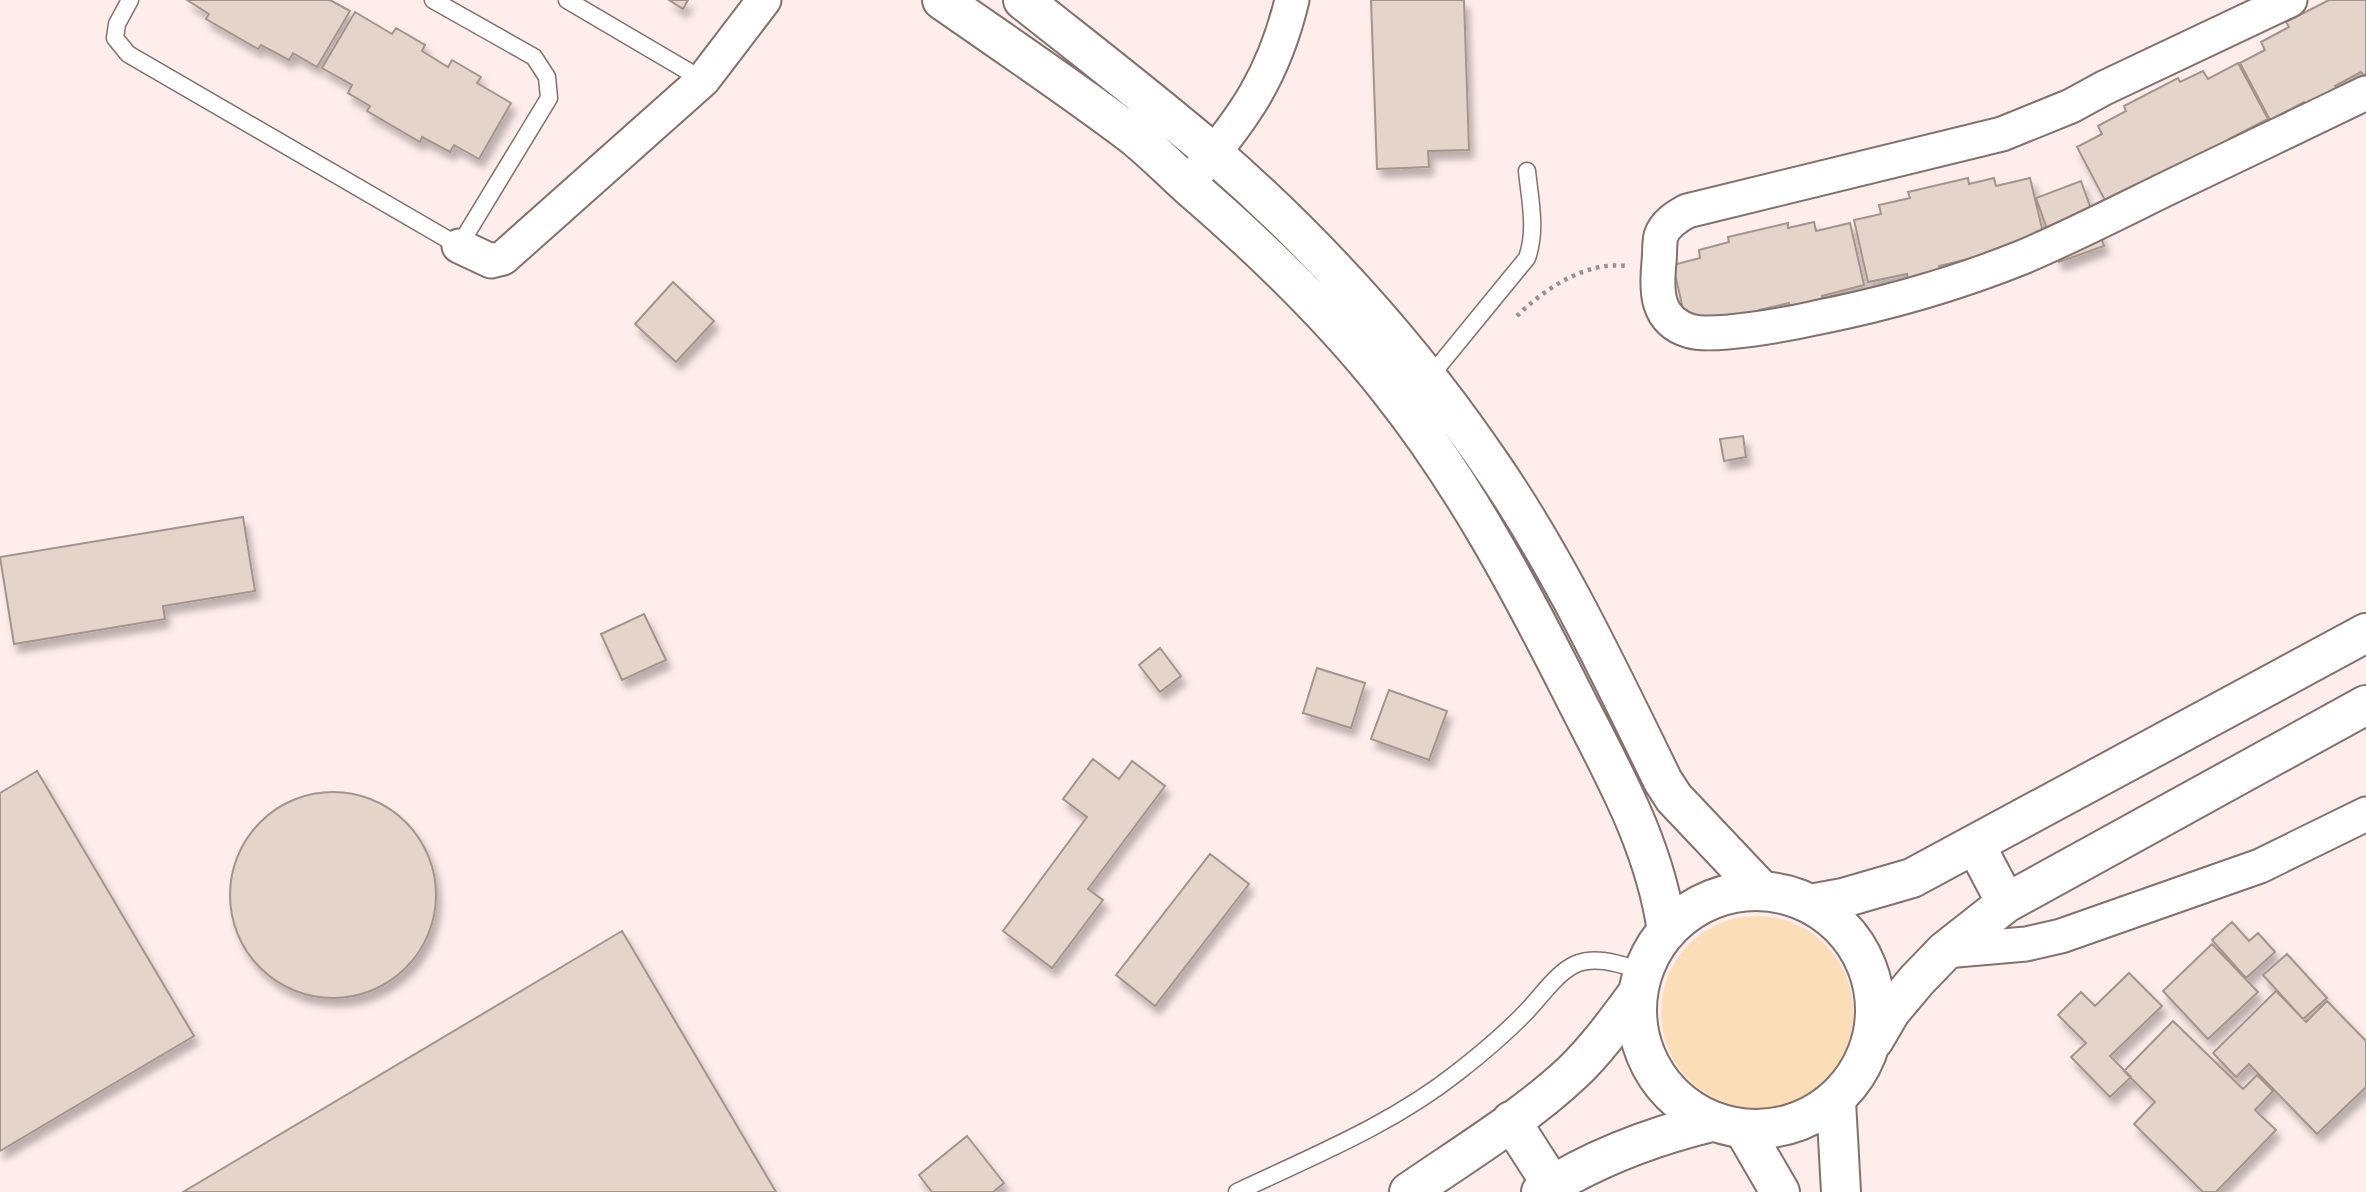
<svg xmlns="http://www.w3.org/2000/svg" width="2366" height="1192" font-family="Poppins,sans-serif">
<defs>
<filter id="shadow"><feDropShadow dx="4.5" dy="8" stdDeviation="3.5" flood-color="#0004"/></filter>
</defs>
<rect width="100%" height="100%" fill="#feedeb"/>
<path fill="#fbdeb8" d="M1661 1012a96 96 0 1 1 192 0a96 96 0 1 1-192 0Z"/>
<path fill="#e5d4ca" stroke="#a4948c" stroke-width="2" filter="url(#shadow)" d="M187,0H330L350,11L317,67L293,53L289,60L261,45L258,49L206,19L209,14Z
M669,0H688L683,9Z
M1371,0H1464L1469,150L1428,151L1429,167L1377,169Z
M2329,0H2366V77L2361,72L2335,86L2338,92L2308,108L2304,102L2270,120L2240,63L2265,50L2261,42L2289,27L2286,22Z
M355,12L392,34L396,28L425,45L422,51L448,67L452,60L481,77L477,83L511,103L479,159L454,145L450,152L422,137L420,142L367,111L370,106L348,93L352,85L322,68Z
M2238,63L2268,119L2229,139L2232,146L2107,204L2077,147L2102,134L2098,126L2126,111L2124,106L2178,78L2180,82L2203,71L2208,79Z
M1968,178L1969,184L1994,178L1996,186L2030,178L2045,241L1970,266L1969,259L1939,266L1941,273L1908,281L1907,274L1868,282L1854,220L1881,214L1879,205L1910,198L1908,192Z
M2081,181L2104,246L2059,262L2036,198Z
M1814,222L1816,231L1850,223L1864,285L1822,296L1823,303L1790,310L1789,303L1759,310L1761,318L1687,327L1673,265L1700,258L1699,250L1729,242L1728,237L1788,223V228Z
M673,282L714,321L676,362L635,324Z
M1743,436L1746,457L1724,461L1720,439Z
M243,517L255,591L163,606L165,619L14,644L0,557Z
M644,614L666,660L622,680L601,634Z
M1160,648L1181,676L1160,692L1139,665Z
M1317,668L1365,683L1351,728L1303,713Z
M1389,690L1447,711L1429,760L1371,739Z
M1093,759L1119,779L1132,761L1165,786L1088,889L1103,900L1052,968L1003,931L1087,817L1063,799Z
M37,771L194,1036L0,1151V793Z
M230 895a103 103 0 1 1 206 0a103 103 0 1 1-206 0Z
M1210,854L1249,884L1155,1006L1116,975Z
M2232,922L2249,941L2258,933L2275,952L2246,978L2212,940Z
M622,931L776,1192H183Z
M2212,944L2258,992L2208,1039L2163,991Z
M2287,954L2327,998L2303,1019L2263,975Z
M2129,973L2162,1006L2110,1056L2131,1077L2110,1097L2071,1057L2086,1043L2058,1015L2081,992L2095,1006Z
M2276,991L2306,1022L2327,1001L2366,1041V1087L2317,1134L2249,1064L2236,1077L2213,1053Z
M2173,1021L2243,1089L2257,1075L2273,1091L2255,1110L2276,1130L2216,1192H2203L2134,1124L2155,1102L2124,1071Z
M967,1136L1004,1183L993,1192H932L919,1175Z"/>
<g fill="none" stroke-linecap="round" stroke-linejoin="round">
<g stroke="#82716e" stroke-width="19">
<path id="service" d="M130,0L117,24L115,38L128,54L459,246L549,98L547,77L534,57L433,0
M567,0L703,80
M1428,379L1527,258C1537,230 1530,200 1527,171
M1237,1192C1313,1156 1391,1125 1458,1072C1481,1054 1505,1034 1526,1012C1541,997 1556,973 1576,964C1597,955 1622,965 1643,971"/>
</g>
<g stroke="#82716e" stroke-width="37">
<path id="minor" d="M2290,0L2104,88L2071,106L2002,134L1687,211C1676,217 1665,224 1661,236C1659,244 1660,254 1659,262C1656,291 1656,321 1690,331C1713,338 1789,324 1815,318C1886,304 1956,284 2023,257C2072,236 2119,212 2166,189C2233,157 2299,125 2366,93
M1196,174C1245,117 1274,75 1292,0
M459,246L491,261L503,258L703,80L764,0
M1945,951L2026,944L2061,936L2260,866L2366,814"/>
</g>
<g stroke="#82716e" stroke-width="42">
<path id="tertiary" d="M942,0C1005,44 1069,87 1130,133C1151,149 1170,169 1189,186C1261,248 1330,314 1389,389C1463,482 1518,585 1571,690C1611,770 1654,841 1667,931
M1023,0C1086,50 1151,100 1213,153C1315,242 1408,344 1485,456C1556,557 1609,671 1663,781L1674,798L1762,891
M1836,1101L1841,1192
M1744,1130L1780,1192"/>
</g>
<g stroke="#82716e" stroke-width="42">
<path id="secondary" d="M1975,844L2006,903
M1637 1010a119 119 0 1 1 238 0a119 119 0 1 1-238 0Z
M1810,904L1843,898L1912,878L2366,633
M1874,1040L1891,1011L1917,980L1945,951L2006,903L2366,705
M1511,1121L1552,1185
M1409,1192C1464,1154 1524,1118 1573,1072C1597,1049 1617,1021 1637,994
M1541,1192C1594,1158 1650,1137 1711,1122"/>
</g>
<path stroke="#9c8f8e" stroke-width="4.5" stroke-dasharray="3.5 5" stroke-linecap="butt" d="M1517,316C1544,289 1586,261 1626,266"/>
<use href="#service" stroke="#fff" stroke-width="16"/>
<use href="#minor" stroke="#fff" stroke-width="33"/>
<use href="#tertiary" stroke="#fff" stroke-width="38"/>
<use href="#secondary" stroke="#fff" stroke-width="38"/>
</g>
</svg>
